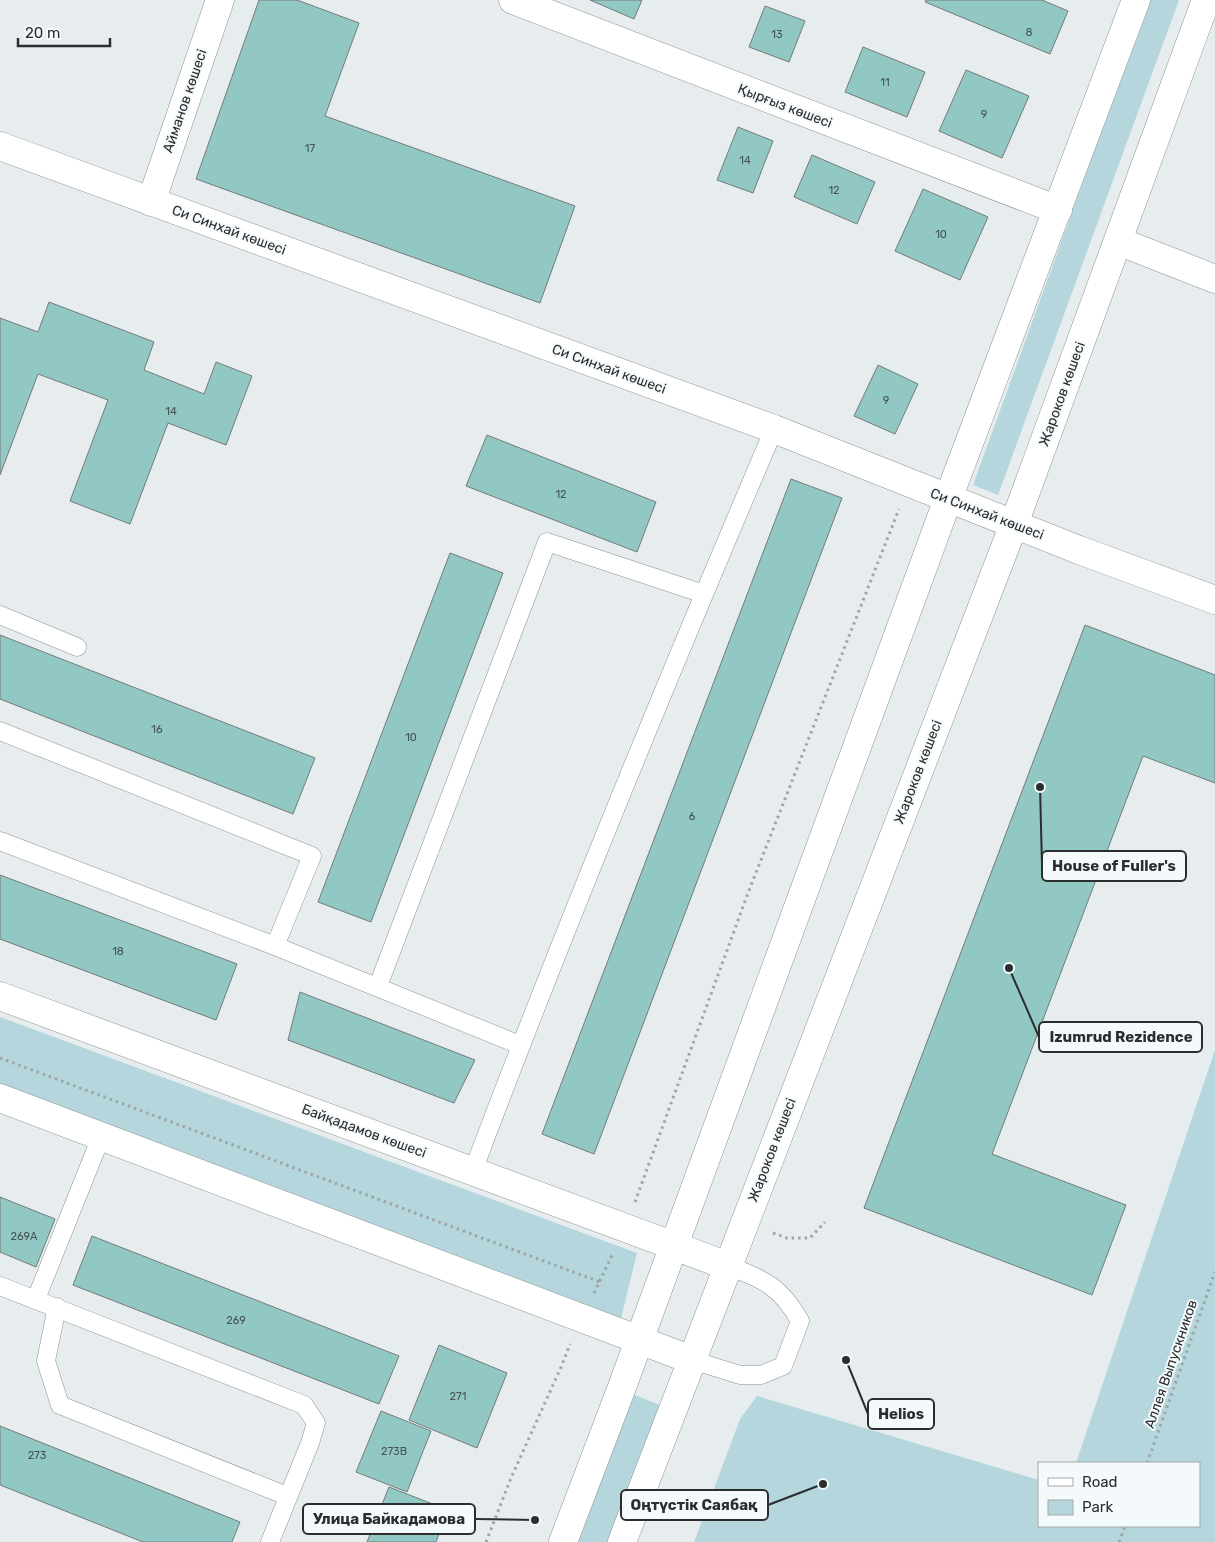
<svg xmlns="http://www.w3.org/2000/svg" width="1215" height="1542" font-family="Rubik,sans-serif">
<rect width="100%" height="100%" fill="#e7edee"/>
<path fill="#b4d6dc" d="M1149,0H1179L998,495L973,485Z
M0,1017L637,1253L619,1327L0,1088Z
M1215,1050V1542H694L740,1419L757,1396L1039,1480V1526H1199V1463H1076Z
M632,1394L660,1405L608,1542H575Z"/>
<path fill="#91c8c4" stroke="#747a7a" d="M259,0H297L359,23L325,116L575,206L540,303L196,179Z
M590,0H642L634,19Z
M926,0H1042L1068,11L1050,54L925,2Z
M765,6L805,21L789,62L749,47Z
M863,47L925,72L907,117L845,92Z
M966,70L1029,96L1002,158L939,131Z
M738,127L773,141L753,193L717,180Z
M812,155L875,182L857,224L794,197Z
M923,189L988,217L960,280L895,251Z
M49,302L154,342L144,370L204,394L216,362L252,376L226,445L168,423L130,524L70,501L108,400L38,374L0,475V318L38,332Z
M878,365L918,384L895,434L854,416Z
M487,435L656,502L637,552L466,486Z
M791,479L842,498L594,1154L542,1134Z
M450,553L503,573L371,922L318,902Z
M1085,625L1215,675V783L1143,756L992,1154L1126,1205L1092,1295L864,1208Z
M0,635L315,758L293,814L0,699Z
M0,875L237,964L216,1020L0,939Z
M300,992L475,1060L454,1103L288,1040Z
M0,1197L55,1219L36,1267L0,1252Z
M92,1236L399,1356L379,1404L73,1285Z
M439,1345L507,1373L477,1448L409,1420Z
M381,1411L431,1431L407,1492L356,1472Z
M0,1426L240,1522L232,1542H143L0,1485Z
M389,1487L448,1510L436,1542H367Z"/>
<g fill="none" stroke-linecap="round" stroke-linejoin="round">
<g stroke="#8d9394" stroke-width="19">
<path id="lane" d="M0,615L77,647
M0,731L312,856L275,946
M0,841L275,946L520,1045
M378,986L547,542L704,594
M473,1171C567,921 669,675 774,429
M0,1286L304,1405L316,1423L310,1443L270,1542
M36,1299L101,1137
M57,1307L46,1361L60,1405L287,1496
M692,1360L740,1375H761L783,1366L800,1321C781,1287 764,1279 728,1266"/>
</g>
<g stroke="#8d9394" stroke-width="29">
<path id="street" d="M513,0L1058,210
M0,146L774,429L1079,550L1215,600
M151,202L220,0
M1118,241L1215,279"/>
</g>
<g stroke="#8d9394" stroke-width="29">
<path id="secondary" d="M0,996L728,1266
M0,1098L692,1360
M563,1542L622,1387L948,499L1136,0
M622,1542L1014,524L1206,0"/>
</g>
<path stroke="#9fa4a5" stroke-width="3" stroke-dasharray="2.5 4" stroke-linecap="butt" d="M0,1058L600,1282
M635,1202L748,893L899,509
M773,1233L787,1238H810L825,1222
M594,1293L613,1253
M1147,1463L1215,1272
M486,1542L511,1478L562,1365L570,1344
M1119,1542L1125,1526"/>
<use href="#lane" stroke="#fff" stroke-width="18"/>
<use href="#street" stroke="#fff" stroke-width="28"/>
<use href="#secondary" stroke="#fff" stroke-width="28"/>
</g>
<g text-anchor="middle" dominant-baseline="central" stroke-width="4" stroke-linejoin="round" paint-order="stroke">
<g font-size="11" fill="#445454">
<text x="1029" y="32">8</text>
<text x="777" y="34">13</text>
<text x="885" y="82">11</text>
<text x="984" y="114">9</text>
<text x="310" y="148">17</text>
<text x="745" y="160">14</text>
<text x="834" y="190">12</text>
<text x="941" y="234">10</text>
<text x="886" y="400">9</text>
<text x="171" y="411">14</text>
<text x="561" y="494">12</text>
<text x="157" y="729">16</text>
<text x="411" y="737">10</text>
<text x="692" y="816">6</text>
<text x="118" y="951">18</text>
<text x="24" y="1236">269А</text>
<text x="236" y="1320">269</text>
<text x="458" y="1396">271</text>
<text x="394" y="1451">273В</text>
<text x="37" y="1455">273</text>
</g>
<g font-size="14" fill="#2b2d2e" stroke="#f4fafb">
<text transform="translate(185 101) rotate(-71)">Айманов көшесі</text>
<text transform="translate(785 106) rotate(21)">Қырғыз көшесі</text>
<text transform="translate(229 230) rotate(20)">Си Синхай көшесі</text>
<text transform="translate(609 369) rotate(20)">Си Синхай көшесі</text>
<text transform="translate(1062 394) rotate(-70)">Жароков көшесі</text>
<text transform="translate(987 514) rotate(21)">Си Синхай көшесі</text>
<text transform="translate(918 772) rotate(-69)">Жароков көшесі</text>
<text transform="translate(364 1131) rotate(20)">Байқадамов көшесі</text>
<text transform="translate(772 1150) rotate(-69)">Жароков көшесі</text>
<text transform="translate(1171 1364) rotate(-71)">Аллея Выпускников</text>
</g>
</g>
<path fill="none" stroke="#2b2d2e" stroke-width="2" d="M1040 787L1042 866M1009 968L1039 1037M846 1360L868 1414M823 1484L768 1505M535 1520L475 1519"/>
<g fill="#2b2d2e" stroke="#f4fafb" stroke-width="2">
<circle cx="1040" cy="787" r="5"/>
<circle cx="1009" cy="968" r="5"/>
<circle cx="846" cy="1360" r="5"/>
<circle cx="823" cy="1484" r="5"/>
<circle cx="535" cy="1520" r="5"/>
</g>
<g fill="#f4fafb" stroke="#2b2d2e" stroke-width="2">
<rect x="1042" y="851" width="144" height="30" rx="5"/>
<rect x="1039" y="1022" width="163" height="30" rx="5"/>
<rect x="868" y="1399" width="66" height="30" rx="5"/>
<rect x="621" y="1490" width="147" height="30" rx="5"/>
<rect x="303" y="1504" width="172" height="30" rx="5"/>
</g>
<g font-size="15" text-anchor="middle" font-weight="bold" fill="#2b2d2e">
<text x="1114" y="871">House of Fuller's</text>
<text x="1121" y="1042">Izumrud Rezidence</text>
<text x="901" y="1419">Helios</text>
<text x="694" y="1510">Оңтүстік Саябақ</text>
<text x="389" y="1524">Улица Байкадамова</text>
</g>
<rect x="1038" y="1462" width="162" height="65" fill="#f4fafb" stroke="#a4a8a9"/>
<rect x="1048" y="1478" width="25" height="8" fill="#ffffff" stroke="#a4a8a9"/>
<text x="1082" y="1487" font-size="15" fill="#2b2d2e">Road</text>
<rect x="1048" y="1500" width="25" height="15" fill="#b4d6dc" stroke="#a4a8a9"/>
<text x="1082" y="1512" font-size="15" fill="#2b2d2e">Park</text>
<path d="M18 38v8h92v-8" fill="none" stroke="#2b2d2e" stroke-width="2.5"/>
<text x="25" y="38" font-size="15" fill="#2b2d2e" stroke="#f4fafb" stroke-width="4" paint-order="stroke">20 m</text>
</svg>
